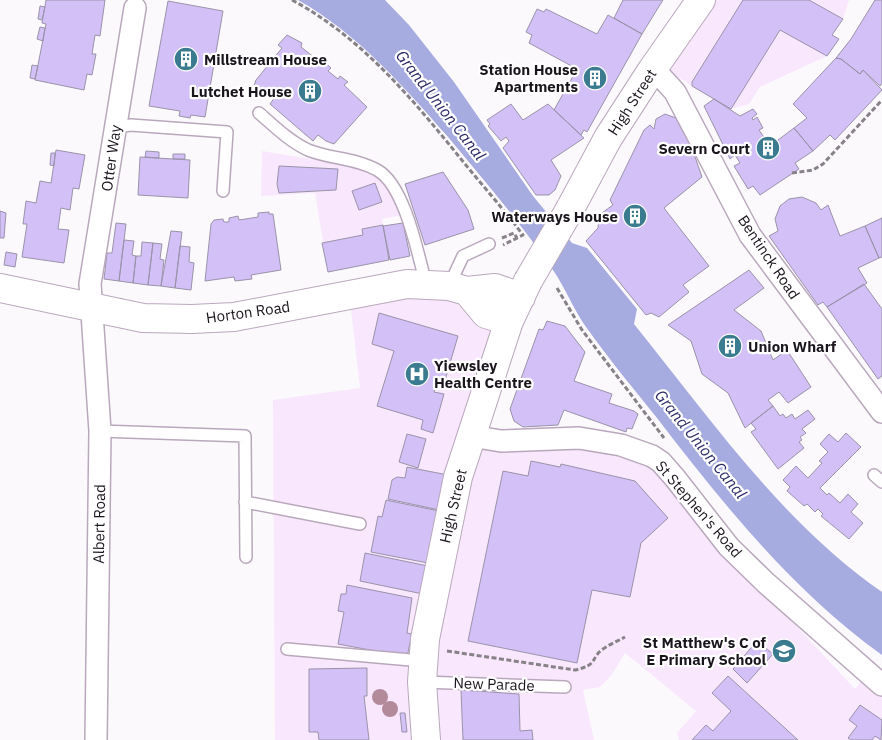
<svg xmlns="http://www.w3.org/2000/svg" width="882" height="740" font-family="'IBM Plex Sans',sans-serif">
<rect width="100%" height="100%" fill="#fcf9fd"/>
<path fill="#f9e7fd" d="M705,0H849L843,19L832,35L839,39L827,56L760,87L749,104L731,109L659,66Z
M262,151L377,170L407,214L382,219L389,260L328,272L315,193L261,196Z
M427,283L500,323L421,639L434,740H275L273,400L360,388L349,292Z
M476,439L578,440L650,461L783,612L855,689L867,674L882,685V740H679L677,733L696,711L625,653L611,676L600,687L583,690L594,740H440L430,675Z"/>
<path fill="#a6abe0" d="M298,0H385L409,25L454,82L533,196L572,243L587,248L637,309L634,324C710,418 782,523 882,592V655C793,591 723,504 657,418C633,388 608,358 586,327C574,310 566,290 555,273C522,225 485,181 448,137C403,86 358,34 298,0Z"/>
<path fill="#d2c0f6" stroke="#9a93a9" d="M46,0H105L100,36L95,35L92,54H96L92,75L87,74L84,90L35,80L46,24L42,23Z
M623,0H663L642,34L614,18Z
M743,0H809L843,19L832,35L839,39L827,56L780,30L731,109L692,86V82Z
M875,0H882V83L880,86L863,70L860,74L841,59L836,58L851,39Z
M168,1L223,11L205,117L191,115L190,118L179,116L180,111L149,106Z
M40,6L45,7L42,20L38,19Z
M537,9L544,12L546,9L597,34L608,15L642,34L587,132L584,130L581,135L554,110L577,69L529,43L532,35L526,32Z
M40,27L45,28L43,41L37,39Z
M287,35L302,43L301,47L320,62L322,60L331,68L328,71L338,79L340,76L348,82L344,85L367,107L334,144L326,141L318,135L313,141L270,104L275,97L266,89L264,93L254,86L256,80L282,48L278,45Z
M836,58L841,59L860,74L863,70L882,90L835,140L830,135L813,151L794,128L807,118L793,104Z
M32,65L38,66L35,79L30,78Z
M714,99L740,116L753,109L757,114L752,118L753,120L757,117L763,128L759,130L770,146L794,128L813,151L795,163L799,169L760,195L753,186L748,189L734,166L740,163L735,155L730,159L704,106Z
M511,104L523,120L548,104L584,138L551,160L561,176L555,190L549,195H536L503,148L509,141L506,137L501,141L488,126L490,124L487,120Z
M665,114L676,118L692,148L702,177L664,208L709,266L683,285L689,292L659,317L651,313L646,315L586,241L598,228L599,215L613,205L610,200L644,130L650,125L654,129L656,119Z
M56,150L85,155L79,189L73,188L70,210L61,208L58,229L69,230L64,263L22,257L27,224H23L26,201L36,203L40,181L51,183Z
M146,151L159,152V158L145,157Z
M51,153H55L54,166L50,165Z
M173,154H185V159H173Z
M140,157L190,160L188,198L138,195Z
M279,166L338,169L336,190L279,193L277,184Z
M443,172L468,210L474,229L425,245L405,184Z
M375,183L382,202L359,210L352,191Z
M802,197L816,203L821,210L828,205L840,236L865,226L879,258L858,268L867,283L827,307L823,302L818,305L769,236L778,231L775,219L780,206L789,199Z
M0,211L6,213L4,238H0Z
M269,212V214H273L281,270L251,275L252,279L235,281L234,277L205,281L211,224L214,220L223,219L224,222H229V218L238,216L239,220L258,217V213Z
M882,218V257L879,258L865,226Z
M116,223L126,224L119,281L104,279L107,253H112Z
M403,223L410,256L390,260L383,226Z
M383,225L389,260L328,272L322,243L363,235L362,229Z
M171,231L182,232L175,288L161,286Z
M124,240L134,241L132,255L136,256L133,283L119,281Z
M142,242L153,243L148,285L133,283L136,256H141Z
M153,243L162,244L160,259L164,260L161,286L148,285Z
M180,246L190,247L189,262L194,263L191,290L175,288Z
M6,252L17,254L15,267L4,265Z
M749,270L764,288L734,310L761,331L773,360L787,350L811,387L788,403L779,392L768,400L773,406L745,428L728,393L702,374L691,341L668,325Z
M864,284L882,309V376L878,379L827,307Z
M379,313L458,336L443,387L436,385L434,392L444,394L433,433L421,429L423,420L377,406L394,351L372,344Z
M547,321L565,326L585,352L574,381L612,394L609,403L634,411L638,414L632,429L627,428L626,432L564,410L558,425L523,427L514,421L510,409L539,329L543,330Z
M773,406L780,416L783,414L786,418L792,414L795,419L808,410L815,419L802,429L806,433L800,437L802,440L799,442L804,448L778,469L751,432L756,429L751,423Z
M846,433L861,447L820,488L827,495L829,493L840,503L848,494L858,504L851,512L863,523L849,539L821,516L823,514L818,509L815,512L807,504L804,506L787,491L790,487L783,480L796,466L808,478L822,463L819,461L828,452L820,444L829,434L838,442Z
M407,434L426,439L418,468L399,462Z
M531,461L560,467L561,464L635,481L668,518L641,543L630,597L592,590L577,663L468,641L503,471L528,476Z
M407,467L448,475L439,510L388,499L392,480L397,477L405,478Z
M386,500L439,511L428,563L371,552L378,516L382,517Z
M365,553L428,566L423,594L360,581Z
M347,585L412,598L407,633L412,634L407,657L338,644L344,612L338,611L341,594H346Z
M757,641L773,654L747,683L733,669Z
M367,668V696H364L369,740H319L318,732H309V669Z
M728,676L798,740H692L706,725L713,731L731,711L712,693Z
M461,690L519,694L520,731L532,730L533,740H463Z
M860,705L882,720L881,740L875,736L872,740H851L848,738L857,726L849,720Z
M400,713H405L407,732H402Z"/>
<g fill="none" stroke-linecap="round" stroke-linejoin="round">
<g stroke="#b9a8bc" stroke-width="14">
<path id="service" d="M259,113C274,126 289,141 308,150C330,159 356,158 377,170C405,185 418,255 426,284
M116,127L131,125L227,132L223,191
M449,286L463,256L489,244
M100,431L245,436L246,557
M874,475L882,482
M245,502L360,524
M287,649L422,661
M422,682L565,687"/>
</g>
<g stroke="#b9a8bc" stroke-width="24">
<path id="minor" d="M653,68L675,92L750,235L882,412
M471,436L501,441L579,438L621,445L652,456L661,462L675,478L729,547L766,583L882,685
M96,740L100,431L90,284L135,8"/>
</g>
<g stroke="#b9a8bc" stroke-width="30">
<path id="tertiary" d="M570,209L608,138L652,70L701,0
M0,288L143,318L192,319L234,317L407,284L449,286L467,291L495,288L521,297
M467,291L486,314L509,321
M426,740L422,682L425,639L458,477L509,321L528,281"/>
</g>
<path stroke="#878288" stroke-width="3" stroke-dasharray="5 2.5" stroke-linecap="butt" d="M292,0C363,38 415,102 465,164C484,187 504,210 523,235L503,245
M792,173L813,170L823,164L882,100
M502,238L514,233L517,238
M557,288L582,330L664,438
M447,651L575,670C599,665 590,658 603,649C610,644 618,641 625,637"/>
<use href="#service" stroke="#fff" stroke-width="11"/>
<use href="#minor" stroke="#fff" stroke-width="21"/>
<use href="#tertiary" stroke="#fff" stroke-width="28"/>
<g stroke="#b9a8bc" stroke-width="30" stroke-linecap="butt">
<path id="tertiary-bridge" d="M528,281L570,209"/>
</g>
<use href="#tertiary-bridge" stroke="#fff" stroke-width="28"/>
</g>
<g fill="#b38a9a">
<circle cx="380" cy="697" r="8"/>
<circle cx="390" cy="709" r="8"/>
</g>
<defs>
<g id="building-disc" transform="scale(1.25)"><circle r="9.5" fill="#3b7b8f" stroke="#fff"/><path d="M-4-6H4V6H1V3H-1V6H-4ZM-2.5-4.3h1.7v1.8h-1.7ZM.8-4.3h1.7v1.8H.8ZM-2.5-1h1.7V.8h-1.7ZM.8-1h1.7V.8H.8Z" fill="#fff"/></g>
<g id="hospital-disc" transform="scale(1.25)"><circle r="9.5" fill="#3b7b8f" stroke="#fff"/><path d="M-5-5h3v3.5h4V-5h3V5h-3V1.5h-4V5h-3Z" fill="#fff"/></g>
<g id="school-disc" transform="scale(1.25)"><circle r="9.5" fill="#3b7b8f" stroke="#fff"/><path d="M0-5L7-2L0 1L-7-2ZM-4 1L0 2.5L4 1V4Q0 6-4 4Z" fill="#fff"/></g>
</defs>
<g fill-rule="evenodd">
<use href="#building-disc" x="186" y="59"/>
<use href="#building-disc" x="595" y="78"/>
<use href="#building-disc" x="310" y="91"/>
<use href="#building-disc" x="768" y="148"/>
<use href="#building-disc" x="635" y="216"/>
<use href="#building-disc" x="730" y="346"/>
<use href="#hospital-disc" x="417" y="374"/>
<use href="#school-disc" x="784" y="651"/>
</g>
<g text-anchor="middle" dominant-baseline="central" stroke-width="4.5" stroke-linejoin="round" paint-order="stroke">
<g font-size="15" font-weight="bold" fill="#1a141c" stroke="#fff" text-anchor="end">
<text x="204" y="59" text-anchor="start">Millstream House</text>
<text x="578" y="69">Station House<tspan x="578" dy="17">Apartments</tspan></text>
<text x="292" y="91">Lutchet House</text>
<text x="750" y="148">Severn Court</text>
<text x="618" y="216">Waterways House</text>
<text x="748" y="346" text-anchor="start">Union Wharf</text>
<text x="434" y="365" text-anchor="start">Yiewsley<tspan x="434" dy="17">Health Centre</tspan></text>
<text x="766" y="642">St Matthew's C of<tspan x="766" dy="17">E Primary School</tspan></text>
</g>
<g font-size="15" fill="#1a141c" stroke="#fff">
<text transform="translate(632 102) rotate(-57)">High Street</text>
<text transform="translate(111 158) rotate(-82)">Otter Way</text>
<text transform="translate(769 257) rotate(56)">Bentinck Road</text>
<text transform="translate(248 312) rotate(-8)">Horton Road</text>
<text transform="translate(453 506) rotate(-77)">High Street</text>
<text transform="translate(699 509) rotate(49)">St Stephen's Road</text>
<text transform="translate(99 524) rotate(-89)">Albert Road</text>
<text transform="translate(494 684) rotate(2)">New Parade</text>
</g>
<g font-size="16" font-style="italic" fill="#2c2a68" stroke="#fff">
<text transform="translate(441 105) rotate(52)">Grand Union Canal</text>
<text transform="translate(701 444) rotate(51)">Grand Union Canal</text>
</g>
</g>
</svg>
